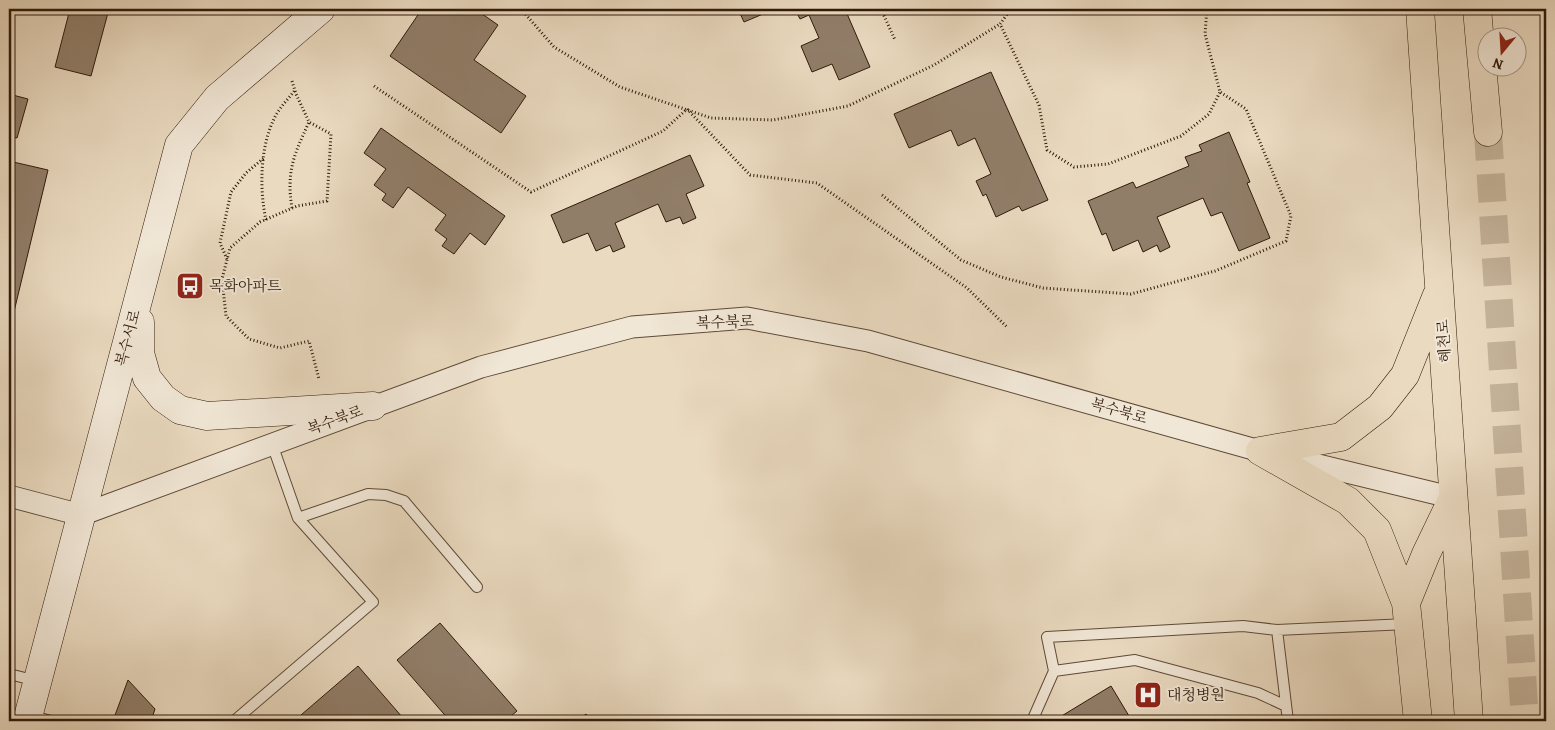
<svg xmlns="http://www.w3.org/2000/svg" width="1555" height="730" font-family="Alegreya,'Noto Serif KR',serif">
<rect width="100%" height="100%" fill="#eadac0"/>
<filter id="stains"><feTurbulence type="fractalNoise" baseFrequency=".004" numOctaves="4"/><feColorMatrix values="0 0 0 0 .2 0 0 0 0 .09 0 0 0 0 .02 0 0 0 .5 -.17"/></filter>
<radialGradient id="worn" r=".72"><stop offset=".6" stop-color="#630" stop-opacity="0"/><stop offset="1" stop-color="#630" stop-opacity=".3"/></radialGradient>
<path fill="#917e69" stroke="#301a0b" d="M70,9H109L91,76L55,67Z
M422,9H475L498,25L474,60L526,96L501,133L390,56Z
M738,9H775L744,22Z
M795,9H845L870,67L839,80L832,64L812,72L801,46L819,38L809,15L800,19Z
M991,72L1048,200L1022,211L1019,206L996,217L986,194L983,196L976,181L991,174L975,138L958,146L951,130L909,148L894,114Z
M9,94L28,99L17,138L9,136Z
M381,128L505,216L485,245L470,233L454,254L442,246L447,239L435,230L446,215L408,187L393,208L382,200L386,194L374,185L386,169L364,153Z
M1229,132L1250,182L1247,183L1270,238L1239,251L1222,212L1211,216L1203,198L1157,217L1170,247L1160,252L1157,245L1143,252L1138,240L1113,251L1106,233L1102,235L1088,201L1133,182L1136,188L1189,166L1185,157L1202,151L1199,145Z
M690,155L704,186L686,194L696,218L683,224L680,217L666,222L658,204L615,223L625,247L613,252L610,245L596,251L588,233L563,243L551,215Z
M9,161L48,170L12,320H9Z
M440,623L517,711L505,721H450L397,660Z
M358,666L403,718L398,721H294Z
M128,680L155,709L151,721H122L114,718Z
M1111,686L1132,721H1056L1055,720Z
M586,714L593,721H577Z"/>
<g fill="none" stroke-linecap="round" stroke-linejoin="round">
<path stroke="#c5b49c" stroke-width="28" stroke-dasharray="28 14" stroke-linecap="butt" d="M1488,132L1525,721"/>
<g stroke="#5e4a38" stroke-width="12">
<path id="lane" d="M298,518L368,494L386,495L404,501L477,587
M1054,671L1135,660L1258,693L1286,706
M9,674L37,681
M29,715L51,721
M234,721L373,602L298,518L272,444
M1032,721L1054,671L1047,637L1243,626L1277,630
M1288,721L1277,630L1407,624"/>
</g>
<g stroke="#5e4a38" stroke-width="23">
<path id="street" d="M9,496L81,515L481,367L632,327L747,318L868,341L1260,451L1454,498"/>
</g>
<g stroke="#301a0b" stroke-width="29">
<path id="secondary" d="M140,322V353L147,378L163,398L180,410L207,416L373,406
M27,721L179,145L217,98L321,9"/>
</g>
<g stroke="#301a0b" stroke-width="29">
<path id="primary" d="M1420,9L1469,721
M1477,9L1488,132
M1260,451L1348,501L1377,530L1406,603L1418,721
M1260,451L1341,437L1380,407L1405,375L1437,295
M1406,603L1426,554L1452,500"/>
</g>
<path stroke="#301a0b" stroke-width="3" stroke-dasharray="1 2.5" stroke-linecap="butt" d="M521,9L554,47L620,87L711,118L773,120L848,106L934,65L1000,24
M881,9L895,40
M1011,9L1000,24L1039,105L1047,150L1074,167L1108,164L1181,136L1209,114L1220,92
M292,81L296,94L309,122L331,134L327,201L297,206L260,222L230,248L222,279L226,316L249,339L280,348L309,341L319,379
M374,86L531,192L663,131L687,109L750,175L817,183L967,288L1008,328
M882,195L961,260L1001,277L1043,288L1131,294L1215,271L1286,241L1291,216L1246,109L1220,92L1205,34L1207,9
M292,208C286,171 294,155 309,122
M266,220C259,188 260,144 276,115C281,106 289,98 295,90
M227,259L220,243L231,192L246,173L265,157"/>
<use href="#lane" stroke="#f1e7d6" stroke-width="10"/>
<use href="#street" stroke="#f1e7d6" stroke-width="21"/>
<use href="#secondary" stroke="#f1e7d6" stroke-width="28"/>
<use href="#primary" stroke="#eadac0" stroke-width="28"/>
</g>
<defs>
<g id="bus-square" transform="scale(1.4375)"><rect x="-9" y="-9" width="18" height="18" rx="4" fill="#8f2418" stroke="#f1e7d6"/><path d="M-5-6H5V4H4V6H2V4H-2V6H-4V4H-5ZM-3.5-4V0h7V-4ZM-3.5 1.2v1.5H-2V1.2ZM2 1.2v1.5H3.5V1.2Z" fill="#fff"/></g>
<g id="hospital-square" transform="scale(1.4375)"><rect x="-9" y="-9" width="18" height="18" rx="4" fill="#8f2418" stroke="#f1e7d6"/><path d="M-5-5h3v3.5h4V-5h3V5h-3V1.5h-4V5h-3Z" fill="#fff"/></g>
</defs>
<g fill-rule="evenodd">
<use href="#bus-square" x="190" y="286"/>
<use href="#hospital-square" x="1148" y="695"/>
</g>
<g text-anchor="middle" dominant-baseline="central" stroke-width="4" stroke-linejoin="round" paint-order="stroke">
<g font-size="15" fill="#301a0b" stroke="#f1e7d6" text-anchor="start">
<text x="209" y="286">목화아파트</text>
<text x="1167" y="695">대청병원</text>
</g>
<g font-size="15" fill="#301a0b" stroke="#f1e7d6">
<text transform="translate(725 322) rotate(-2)">복수북로</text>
<text transform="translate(128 338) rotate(-75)">복수서로</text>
<text transform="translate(1444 341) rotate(-94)">혜천로</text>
<text transform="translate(1119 411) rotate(16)">복수북로</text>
<text transform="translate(335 420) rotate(-20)">복수북로</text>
</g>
</g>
<rect width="1555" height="730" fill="none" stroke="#eadac0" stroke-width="30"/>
<rect x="10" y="10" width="1535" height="710" fill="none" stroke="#301a0b" stroke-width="2.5"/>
<rect x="15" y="15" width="1525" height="700" fill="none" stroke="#301a0b"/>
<g transform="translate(1502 52) rotate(198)"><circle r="24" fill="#f1e7d6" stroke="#a49585"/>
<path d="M0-4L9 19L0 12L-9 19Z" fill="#8f2418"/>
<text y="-8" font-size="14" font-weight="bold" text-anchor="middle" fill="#301a0b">N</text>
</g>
<rect width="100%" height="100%" filter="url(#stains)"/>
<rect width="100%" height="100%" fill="url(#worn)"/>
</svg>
